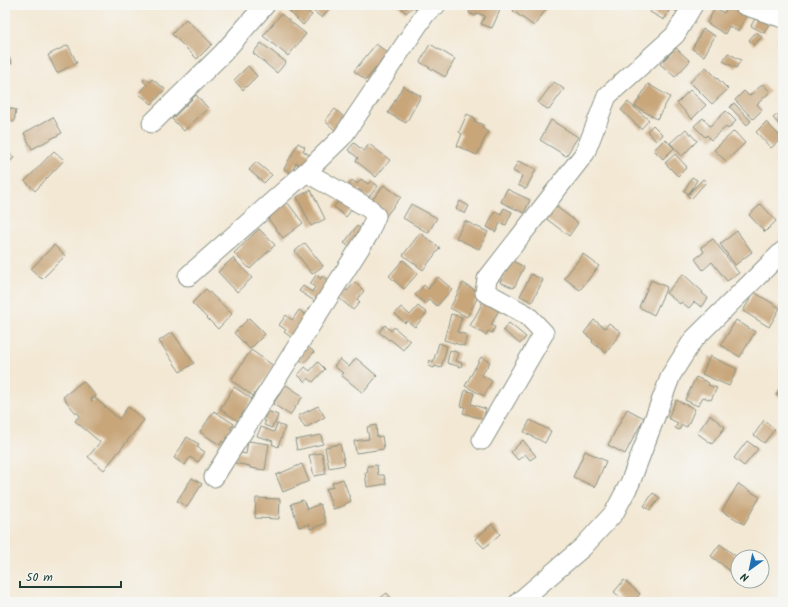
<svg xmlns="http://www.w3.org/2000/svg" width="788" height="607" font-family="Kalam,sans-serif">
<rect width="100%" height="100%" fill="#f6f6f2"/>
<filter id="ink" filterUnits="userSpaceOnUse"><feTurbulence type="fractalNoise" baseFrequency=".025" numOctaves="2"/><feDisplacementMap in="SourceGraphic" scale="8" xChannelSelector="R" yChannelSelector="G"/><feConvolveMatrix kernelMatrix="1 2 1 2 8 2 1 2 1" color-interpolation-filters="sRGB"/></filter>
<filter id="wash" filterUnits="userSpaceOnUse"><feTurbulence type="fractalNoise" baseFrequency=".012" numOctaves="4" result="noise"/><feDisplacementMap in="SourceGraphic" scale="16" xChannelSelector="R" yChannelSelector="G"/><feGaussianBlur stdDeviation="0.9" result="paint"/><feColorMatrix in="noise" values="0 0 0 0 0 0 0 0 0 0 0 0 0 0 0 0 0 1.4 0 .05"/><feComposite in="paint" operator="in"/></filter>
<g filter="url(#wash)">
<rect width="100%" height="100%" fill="#f3e8d4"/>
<g id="blocks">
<path fill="#c8a67a" d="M289,5H301L312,15L303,25L286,8Z
M306,5H332L322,18Z
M398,5H423L418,10L414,6L406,13Z
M471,5H486L489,6V5H496L501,8L492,28L481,24L485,16L477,13L476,16L469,13L470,10L469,9Z
M517,5H541L546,9L534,26L513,11Z
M654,5H672L664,20L650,12Z
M674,5H689L683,15L672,9Z
M729,5L747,15L738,31L729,26L725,34L707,23L715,8L724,13Z
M758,13L771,20L764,33L751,26Z
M281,14L306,34L288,56L263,36Z
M186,19L212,44L197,59L172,34Z
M703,29L715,36L704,56L692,49Z
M756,32L762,37L754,45L749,40Z
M261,43L286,62L277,73L253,53Z
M376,44L388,53L366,80L354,71Z
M430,44L455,59L445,77L420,62Z
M68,45L77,63L57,73L48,55Z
M676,48L690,61L675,77L660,64Z
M5,50L12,63L5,66Z
M728,53L741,60L736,68L723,61Z
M248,66L257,76L243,90L234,80Z
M706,67L728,89L712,104L690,82Z
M145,78L150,82L152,79L165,89L152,104L139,94L147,85L143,81Z
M554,82L564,89L549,110L538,103Z
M648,84L670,97L657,119L635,106Z
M763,84L770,92L757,104L762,110L753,119L735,100L744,91L749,96Z
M403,86L421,96L406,123L388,113Z
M690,90L706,105L692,119L677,103Z
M196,95L208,108L184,131L172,119Z
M628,102L649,120L641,129L621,110Z
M734,103L751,121L747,125L730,107Z
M5,107L16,110L14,122L5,120Z
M335,109L347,120L337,132L325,121Z
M726,111L736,121L728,129L726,127L711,140L707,135L705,137L694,126L703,118L710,126Z
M467,114L475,118L474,121L483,125L482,128L488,132L477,155L457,146L462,134L459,132Z
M777,115L781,120L783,119V129L773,118Z
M53,117L62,133L32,149L24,133Z
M551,120L578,137L566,156L540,140Z
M766,122L782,138L771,148L756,132Z
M653,125L663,135L656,141L647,131Z
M686,129L697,141L682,156L670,143Z
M734,131L745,143L726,161L714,150Z
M665,139L674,148L663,159L654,150Z
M298,143L305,147L303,151L311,156L305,168L296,163L291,173L284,169Z
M354,143L364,151L369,144L390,160L376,177L356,161L358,158L348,150Z
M5,147L14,158L5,165Z
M54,151L64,160L35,191L25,181Z
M675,154L687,167L678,176L665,163Z
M518,161L536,169L526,189L518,185L522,176L513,171Z
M256,162L272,175L264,183L249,170Z
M692,177L697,180L689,194L684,191Z
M361,179L368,184L371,181L378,186L368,198L361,193L362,192L359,189L355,194L347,187L352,180L357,184Z
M703,179L706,182L691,199L687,195Z
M384,185L401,197L385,217L369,204Z
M507,189L530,200L524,213L501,202Z
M311,190L325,219L311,226L297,197Z
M284,198L303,223L283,238L264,214Z
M339,200L356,204L346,217L334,207Z
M460,201L469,206L465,214L456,209Z
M411,204L437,218L428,233L403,218Z
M761,204L776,221L765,232L749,215Z
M554,205L578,223L569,236L544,217Z
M504,208L512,212L506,225L500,223L496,232L487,227L495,211L501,214Z
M465,221L488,232L479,249L456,238Z
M357,226L365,232L352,249L344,243Z
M259,229L275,245L250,269L234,253Z
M737,231L752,252L735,265L720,244Z
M420,233L440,248L423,270L403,255Z
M713,239L739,273L727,281L712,262L703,270L695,259L704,252L701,247Z
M305,243L323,266L312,274L295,251Z
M54,245L65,256L42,279L31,269Z
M583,254L599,266L580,290L564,278Z
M233,258L252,278L237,292L218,272Z
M403,260L418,273L404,289L389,276Z
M511,260L524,267L514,288L500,282Z
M531,274L543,280L532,302L520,296Z
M683,274L703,292L702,293L708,298L702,307L694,302L689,308L681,302L680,304L666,293Z
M316,275L321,279L322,276L330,282L316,302L299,291L303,286L312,292L315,287L310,284Z
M438,277L452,289L437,306L429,299L425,304L415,295L424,285L428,289Z
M651,280L667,287L654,315L639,307Z
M355,282L364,291L357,299L360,302L353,310L338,297L345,289L347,291Z
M463,283L480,293L467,317L450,308Z
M206,289L232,314L218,329L192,303Z
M754,292L780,308L769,327L743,311Z
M485,298L501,306L491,325L495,327L492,333L488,331L486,335L470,326Z
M418,306L427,313L415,327L407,321L405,323L395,314L401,307L410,315Z
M299,310L307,316L292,338L284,332L286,330L279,325L286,315L292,320Z
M451,314L462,317L457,332L467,335L464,346L444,340Z
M249,318L265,334L250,349L234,333Z
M594,320L605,328L609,323L621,332L606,353L592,342L593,340L584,333Z
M736,320L755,332L740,357L721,345Z
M509,323L526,337L520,344L503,330Z
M385,325L391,331L394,327L410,341L403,350L390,339L389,340L379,332Z
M172,332L194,363L180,372L159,341Z
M439,343L447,346L441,368L435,366L434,368L428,366L430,360L433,362Z
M307,346L314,352L304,363L297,357Z
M251,350L274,366L253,396L231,380Z
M450,350L459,353L456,361L462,363L461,367L447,363Z
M710,356L737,369L729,386L702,374Z
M481,357L490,362L482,375L492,381L484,396L465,386Z
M356,358L377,376L363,393L341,375L343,373L334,366L340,359L349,367Z
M318,362L325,369L313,382L308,378L305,382L298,375L305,367L310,371Z
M696,377L709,383L708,385L717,388L711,400L703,397L698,406L685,400Z
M83,381L96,396L91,399L92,401L95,398L119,419L128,407L144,420L104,470L88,457L100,442L75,421L80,415L75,412L63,397Z
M783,382V398L776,395Z
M286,385L303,396L290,415L273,404Z
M234,387L252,399L238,421L220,409Z
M465,390L474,393L471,404L486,409L483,419L463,413L465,407L461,406Z
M676,400L695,409L687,427L682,425L679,430L675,428L678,423L668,418Z
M318,406L325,417L305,428L298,416Z
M627,409L644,418L625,454L608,445Z
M214,411L234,424L230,429L236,432L228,445L222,441L220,445L200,432Z
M267,411L278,415L275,424H273L272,428L264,425L266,421H264Z
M710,415L725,427L712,444L697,433Z
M530,420L551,431L545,443L524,432Z
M764,420L775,429L764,443L754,435Z
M277,424L285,427L278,447L272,444L273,441L257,436L261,427L274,432Z
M376,425L377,437L382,436L384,449L356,453L354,441L369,439L367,427Z
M321,435L323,444L297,450L295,440Z
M187,437L199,444L197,447L205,452L198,462L190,457L185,465L174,458Z
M523,440L536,456L530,460L525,454L518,460L511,452Z
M248,441L269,444L265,470L250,468V466L234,463L236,452L246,454Z
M747,441L758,449L744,466L734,458Z
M340,444L345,465L329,468L325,447Z
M585,451L606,461L595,487L573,477Z
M322,453L326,474L314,476L309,455Z
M302,464L309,481L283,492L276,475Z
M377,465L378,475H384L386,484L367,487L365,473L368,472L367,466Z
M192,478L202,484L187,507L177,501Z
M343,479L351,501L345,504V505L333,509L326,489L333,487L332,483Z
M738,484L760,497L744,524L722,511Z
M653,493L660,498L650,510L644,506Z
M256,498L280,499L279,519L255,518Z
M303,500L307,509L320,504L326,523L310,529L309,524L299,527L291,504Z
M492,524L500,534L484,548L475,539Z
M720,544L738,558V567L733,573L711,556Z
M624,580L640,594L633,602H626L614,592Z
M387,593L394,602H375Z"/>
</g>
</g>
<g filter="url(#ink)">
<use href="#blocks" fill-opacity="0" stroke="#899284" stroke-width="1"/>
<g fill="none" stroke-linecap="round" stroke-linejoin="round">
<g stroke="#899284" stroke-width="21">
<path id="minor" d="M744,5L783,18
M152,123L223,53L265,5
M188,276L306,172L343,136L426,13L436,5
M482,440L544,333L527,315L485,292L487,279L585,153L607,96L675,35L693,5
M214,477L368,235L376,216L370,209L306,172
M519,602L583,547L614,513L630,483L671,375L693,340L783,251"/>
</g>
<use href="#minor" stroke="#fff" stroke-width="19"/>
</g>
</g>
<rect width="788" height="607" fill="none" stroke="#f6f6f2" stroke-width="20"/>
<g transform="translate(750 569) rotate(213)"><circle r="19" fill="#f6f6f2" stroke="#a0aca6"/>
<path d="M0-3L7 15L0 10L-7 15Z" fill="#1f6fb2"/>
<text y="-6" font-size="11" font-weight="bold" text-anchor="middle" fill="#1f3d34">N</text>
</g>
<path d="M20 581v6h101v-6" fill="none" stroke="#1f3d34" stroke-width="2"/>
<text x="26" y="581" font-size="12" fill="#1f3d34" stroke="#f6f6f2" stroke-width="3" paint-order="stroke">50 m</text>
</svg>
